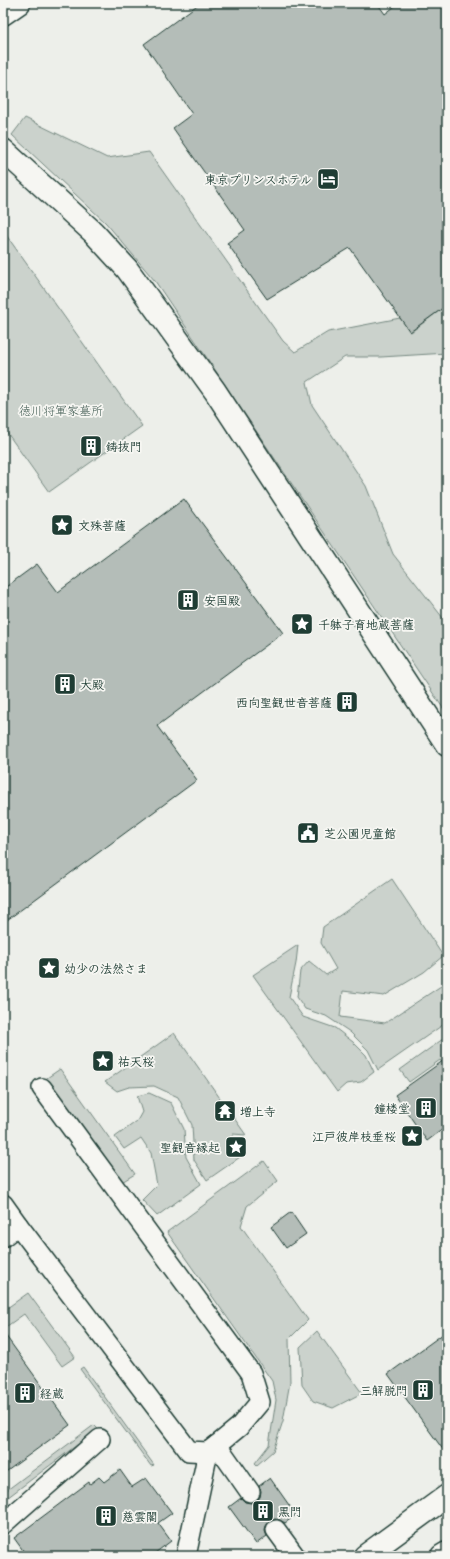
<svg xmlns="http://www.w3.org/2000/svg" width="450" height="1559" font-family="'Patrick Hand','Klee One',sans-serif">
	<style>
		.green { fill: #cbd2cc; stroke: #758880 }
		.building { fill: #b4bdb8; stroke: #1f3d34 }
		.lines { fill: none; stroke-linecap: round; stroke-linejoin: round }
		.lane-casing { stroke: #1f3d34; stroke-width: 22 }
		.secondary-casing { stroke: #1f3d34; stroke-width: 25 }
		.primary-casing { stroke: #1f3d34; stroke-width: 25 }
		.lane { stroke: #f6f6f2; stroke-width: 19 }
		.secondary { stroke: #f6f6f2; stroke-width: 22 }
		.primary { stroke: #f6f6f2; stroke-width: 22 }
		.labels { text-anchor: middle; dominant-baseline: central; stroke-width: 3.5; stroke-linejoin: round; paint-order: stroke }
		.poi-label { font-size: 12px; font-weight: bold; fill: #1f3d34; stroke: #f6f6f2; text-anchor: start }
		.park-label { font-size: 12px; fill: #415b52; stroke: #f6f6f2 }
	</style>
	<rect width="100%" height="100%" fill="#edefea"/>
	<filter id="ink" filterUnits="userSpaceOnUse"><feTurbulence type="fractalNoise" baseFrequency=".025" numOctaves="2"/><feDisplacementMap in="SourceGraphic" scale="8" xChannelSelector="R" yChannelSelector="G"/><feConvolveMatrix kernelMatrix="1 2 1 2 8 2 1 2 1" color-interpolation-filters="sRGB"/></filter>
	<g filter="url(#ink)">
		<!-- green -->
		<g class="green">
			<path d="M25 118 107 158 149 152 283 341 295 352 328 332 400 318 411 332 447 305V353L381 357H345L307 382 312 405 366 486 393 554 443 618 447 616V714L155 281 106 223 12 135Z"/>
			<path d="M4 232 142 426 49 492 3 427V233Z"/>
			<path d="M392 879 443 956 424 972 384 996 343 991 340 1017 385 1023 447 982V1022L378 1070 368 1050 350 1032 326 1016 305 1009 297 997 300 971 309 961 326 975 336 969 321 943 323 927Z"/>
			<path d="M298 945 296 963 289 997 303 1017 335 1028 353 1042 366 1055 374 1072 361 1082 346 1084 337 1092 253 975Z"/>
			<path d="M174 1033 246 1135 233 1134 231 1153 243 1155 207 1180 194 1160 192 1125 178 1097 154 1086 129 1087 117 1091 105 1082Z"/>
			<path d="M447 1036V1069L440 1060 409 1082 400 1070Z"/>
			<path d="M60 1069 135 1174 120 1183 44 1080Z"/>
			<path d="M149 1093 171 1103 184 1129 186 1157 201 1184 157 1216 142 1200 157 1185 151 1153 141 1138 124 1149 115 1137 137 1121 142 1112 137 1096Z"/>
			<path d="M264 1161 278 1181 247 1206 241 1226 308 1320 289 1339 290 1382 283 1421 273 1451 257 1465 255 1463 269 1445 276 1400 272 1381 167 1232Z"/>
			<path d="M28 1293 75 1357 62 1366 24 1314 3 1329V1311Z"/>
			<path d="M317 1331 362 1393 333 1408 313 1401 302 1385 300 1347Z"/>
			<path d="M83 1367 154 1465 151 1466 80 1369Z"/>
			<path d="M94 1425 98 1429 3 1501V1493Z"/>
		</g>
		<!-- building -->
		<g class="building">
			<path d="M200 3H377L385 14 399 3H447V305L410 332 350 248 267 299 227 243 245 230 173 128 192 114 144 44Z"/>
			<path d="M184 499 283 633 157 726 197 780 3 923V589L37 564 58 592Z"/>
			<path d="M447 1058V1126L427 1141 395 1095Z"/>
			<path d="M291 1212 306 1234 286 1248 271 1227Z"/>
			<path d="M447 1331V1455L388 1374Z"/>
			<path d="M3 1332 70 1425 3 1474Z"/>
			<path d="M120 1470 132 1487 146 1478 172 1513 158 1523 171 1541 151 1556H27L14 1538 89 1482 90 1484 99 1477 104 1482Z"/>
			<path d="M270 1478 296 1515 285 1523 280 1520 275 1519 270 1521 266 1526 265 1531 267 1536 256 1544 229 1507 241 1498 245 1502 251 1503 257 1501 260 1497 261 1491 259 1486Z"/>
		</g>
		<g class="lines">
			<!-- lane casing -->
			<g class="lane-casing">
				<g id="lane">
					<path d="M42 1088 251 1373 260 1402 239 1427 217 1445"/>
					<path d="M3 1204 18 1225"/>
					<path d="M3 1237 18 1225 189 1451 208 1452 217 1445 250 1492"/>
					<path d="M3 1524 100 1439"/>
					<path d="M276 1530 295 1556"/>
					<path d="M186 1556 208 1452"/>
				</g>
			</g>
			<!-- secondary casing -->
			<g class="secondary-casing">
				<g id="secondary">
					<path d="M3 150 93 232 127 269 215 391 447 745"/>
					<path d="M365 1556 447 1496"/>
					<path d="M442 1556 447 1553"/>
				</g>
			</g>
			<!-- primary casing -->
			<g class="primary-casing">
				<path id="primary" d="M3 14 19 3"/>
			</g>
			<!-- lane -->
			<use href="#lane" class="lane"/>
			<!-- secondary -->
			<use href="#secondary" class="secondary"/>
			<!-- primary -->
			<use href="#primary" class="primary"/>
		</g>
	</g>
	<!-- icons -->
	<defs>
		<g id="hotel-square" transform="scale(1.15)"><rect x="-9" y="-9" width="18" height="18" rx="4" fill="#1f3d34" stroke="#f6f6f2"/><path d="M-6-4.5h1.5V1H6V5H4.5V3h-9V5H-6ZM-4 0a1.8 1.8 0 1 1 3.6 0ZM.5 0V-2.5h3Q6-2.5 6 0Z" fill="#fff"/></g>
		<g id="building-square" transform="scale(1.15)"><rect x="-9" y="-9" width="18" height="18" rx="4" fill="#1f3d34" stroke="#f6f6f2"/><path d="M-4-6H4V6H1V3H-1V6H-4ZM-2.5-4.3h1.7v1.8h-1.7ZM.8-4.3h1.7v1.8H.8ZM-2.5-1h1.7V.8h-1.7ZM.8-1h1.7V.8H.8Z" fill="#fff"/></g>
		<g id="sight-square" transform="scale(1.15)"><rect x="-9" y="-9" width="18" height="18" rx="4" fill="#1f3d34" stroke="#f6f6f2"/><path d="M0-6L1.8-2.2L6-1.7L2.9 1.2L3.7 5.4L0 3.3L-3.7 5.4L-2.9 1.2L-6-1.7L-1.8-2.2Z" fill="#fff"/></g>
		<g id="civic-square" transform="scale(1.15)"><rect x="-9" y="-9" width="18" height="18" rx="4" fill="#1f3d34" stroke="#f6f6f2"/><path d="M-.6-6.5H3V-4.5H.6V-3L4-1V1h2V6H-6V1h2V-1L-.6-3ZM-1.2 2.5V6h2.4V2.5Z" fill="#fff"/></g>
		<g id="temple-square" transform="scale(1.15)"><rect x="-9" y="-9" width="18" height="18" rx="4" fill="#1f3d34" stroke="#f6f6f2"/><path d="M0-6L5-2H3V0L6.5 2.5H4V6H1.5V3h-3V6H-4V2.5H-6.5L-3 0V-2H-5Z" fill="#fff"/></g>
	</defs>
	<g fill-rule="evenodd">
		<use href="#hotel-square" x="328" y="179"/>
		<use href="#building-square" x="91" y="446"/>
		<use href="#sight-square" x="62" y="525"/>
		<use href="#building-square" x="188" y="600"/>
		<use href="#sight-square" x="302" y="624"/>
		<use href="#building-square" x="65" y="684"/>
		<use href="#building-square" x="347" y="702"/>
		<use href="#civic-square" x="308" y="833"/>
		<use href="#sight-square" x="49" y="968"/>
		<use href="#sight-square" x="103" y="1061"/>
		<use href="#building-square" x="426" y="1108"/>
		<use href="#temple-square" x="225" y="1111"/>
		<use href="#sight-square" x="412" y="1136"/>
		<use href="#sight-square" x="236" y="1147"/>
		<use href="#building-square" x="423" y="1390"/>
		<use href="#building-square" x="25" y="1393"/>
		<use href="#building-square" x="263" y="1511"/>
		<use href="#building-square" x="106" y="1516"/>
	</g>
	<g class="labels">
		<!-- poi labels -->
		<g class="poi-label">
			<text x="312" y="179" text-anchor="end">東京プリンスホテル</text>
			<text x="106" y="446">鋳抜門</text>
			<text x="78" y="525">文殊菩薩</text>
			<text x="204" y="600">安国殿</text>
			<text x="318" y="624">千躰子育地蔵菩薩</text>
			<text x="80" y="684">大殿</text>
			<text x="332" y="702" text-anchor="end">西向聖観世音菩薩</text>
			<text x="324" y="833">芝公園児童館</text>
			<text x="64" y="968">幼少の法然さま</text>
			<text x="118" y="1061">祐天桜</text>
			<text x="410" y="1108" text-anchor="end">鐘楼堂</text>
			<text x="240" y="1111">増上寺</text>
			<text x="396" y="1136" text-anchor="end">江戸彼岸枝垂桜</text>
			<text x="220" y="1147" text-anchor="end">聖観音縁起</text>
			<text x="408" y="1390" text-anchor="end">三解脱門</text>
			<text x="40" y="1393">経蔵</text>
			<text x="278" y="1511">黒門</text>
			<text x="122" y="1516">慈雲閣</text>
		</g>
		<!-- park labels -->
		<g class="park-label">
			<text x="61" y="410">徳川将軍家墓所</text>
		</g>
	</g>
	<!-- margin -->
	<rect width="450" height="1559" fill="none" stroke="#f6f6f2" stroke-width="16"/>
	<rect x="8" y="8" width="434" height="1543" fill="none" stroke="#1f3d34" stroke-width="1.5" filter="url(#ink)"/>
</svg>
